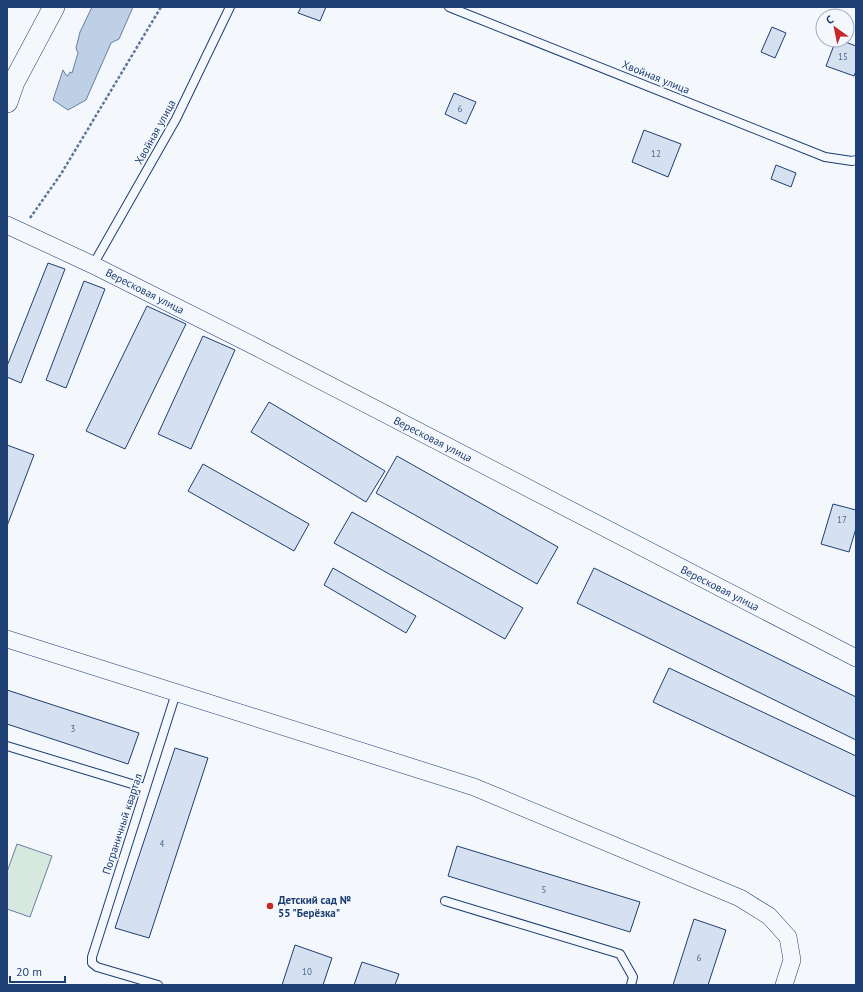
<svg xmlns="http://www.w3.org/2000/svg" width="863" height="992" font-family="'PT Sans',sans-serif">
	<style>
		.green { fill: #d7e8df; stroke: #687fa3 }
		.water { fill: #bed0e5; stroke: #687fa3 }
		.building { fill: #d5e0f0; stroke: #1d3f73 }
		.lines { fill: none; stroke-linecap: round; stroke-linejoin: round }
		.service-casing { stroke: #1d3f73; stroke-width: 10 }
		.minor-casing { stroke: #1d3f73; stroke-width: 18 }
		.tertiary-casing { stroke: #1d3f73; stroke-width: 22 }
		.path { stroke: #5e769c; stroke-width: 2.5; stroke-dasharray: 3 2; stroke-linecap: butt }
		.service { stroke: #f4f7fb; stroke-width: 8 }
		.minor { stroke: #f4f7fb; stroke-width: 17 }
		.tertiary { stroke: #f4f7fb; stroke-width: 21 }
		.poi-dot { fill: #c62828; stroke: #f4f7fb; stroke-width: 1.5 }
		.labels { text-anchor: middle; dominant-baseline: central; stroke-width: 3; stroke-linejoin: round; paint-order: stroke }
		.number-label { font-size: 9px; fill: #4b6792 }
		.street-label { font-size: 11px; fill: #1d3f73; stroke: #f4f7fb }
		.poi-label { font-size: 11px; font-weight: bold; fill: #1d3f73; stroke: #f4f7fb; text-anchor: start }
	</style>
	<rect width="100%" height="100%" fill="#f4f7fb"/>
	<!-- green -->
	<path class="green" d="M17 844 52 856 30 917 7 909V872Z"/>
	<!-- water -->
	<path class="water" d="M92 7H133L119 39 111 43 86 100 68 110 53 100 63 70 66 75 68 76 70 72 72 73 78 53 76 48 80 32Z"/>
	<!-- building -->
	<g class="building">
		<path d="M301 7H326L320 21 298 13Z"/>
		<path d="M772 27 786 33 775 58 761 52Z"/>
		<path d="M836 40H840L856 46V71L854 76 826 66Z"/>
		<path d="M454 93 476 102 466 124 445 114Z"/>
		<path d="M644 130 681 144 668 177 632 162Z"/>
		<path d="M776 165 796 173 791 187 771 179Z"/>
		<path d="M48 263 65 269 21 383 7 377V366Z"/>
		<path d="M84 281 105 289 66 388 46 380Z"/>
		<path d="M147 306 186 324 125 449 86 431Z"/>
		<path d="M203 336 235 350 191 449 158 434Z"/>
		<path d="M269 402 385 471 366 502 251 432Z"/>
		<path d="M7 445 34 455 7 526Z"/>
		<path d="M397 456 558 547 537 584 376 493Z"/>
		<path d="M203 464 309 524 294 551 188 491Z"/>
		<path d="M833 504 856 510V528L849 552 821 544Z"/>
		<path d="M352 512 523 608 505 639 334 543Z"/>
		<path d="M333 568 416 616 406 633 324 585Z"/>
		<path d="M594 568 856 697V740L577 603Z"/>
		<path d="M669 668 856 756V797L653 702Z"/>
		<path d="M7 690 139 733 128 764 7 724Z"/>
		<path d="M175 748 208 758 149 938 115 928Z"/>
		<path d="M457 846 640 902 630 932 448 876Z"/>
		<path d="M694 919 726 930 708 985H673Z"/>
		<path d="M295 945 332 958 323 985H282Z"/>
		<path d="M362 962 399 974 395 985H354Z"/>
	</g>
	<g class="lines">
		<!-- service casing -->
		<g class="service-casing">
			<g id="service">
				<path d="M449 7 825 157 852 161 856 160"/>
				<path d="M93 265 176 119 230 7"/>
				<path d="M7 746 145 788"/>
				<path d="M445 901 620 954 633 977 631 985"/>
				<path d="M158 985 97 967 92 963V957L176 693"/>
			</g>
		</g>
		<!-- minor casing -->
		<g class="minor-casing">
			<g id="minor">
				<path d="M7 225 93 265 256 347 856 658"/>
				<path d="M7 639 474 787 740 898 769 916 788 937 792 960 784 985"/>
			</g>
		</g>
		<!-- tertiary casing -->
		<g class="tertiary-casing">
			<path id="tertiary" d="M7 102 14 82 54 7"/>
		</g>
		<!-- path -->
		<path class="path" d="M30 218 61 174 161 7"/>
		<!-- service -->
		<use href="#service" class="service"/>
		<!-- minor -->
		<use href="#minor" class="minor"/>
		<!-- tertiary -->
		<use href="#tertiary" class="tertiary"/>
	</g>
	<!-- markers -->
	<circle class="poi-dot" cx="270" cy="906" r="4"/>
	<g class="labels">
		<!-- number labels -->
		<g class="number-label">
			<text x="843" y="56">15</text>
			<text x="460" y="108">6</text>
			<text x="656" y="153">12</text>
			<text x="842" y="519">17</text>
			<text x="73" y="728">3</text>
			<text x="162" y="843">4</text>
			<text x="544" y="889">5</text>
			<text x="699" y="957">6</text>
			<text x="307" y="971">10</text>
		</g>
		<!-- street labels -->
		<g class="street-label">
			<text transform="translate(656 77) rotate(22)">Хвойная улица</text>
			<text transform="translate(155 132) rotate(-61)">Хвойная улица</text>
			<text transform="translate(145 291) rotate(27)">Вересковая улица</text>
			<text transform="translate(433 439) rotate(27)">Вересковая улица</text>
			<text transform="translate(720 588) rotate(27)">Вересковая улица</text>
			<text transform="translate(122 824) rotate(-72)">Пограничный квартал</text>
		</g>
		<!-- poi labels -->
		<g class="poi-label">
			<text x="278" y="900">Детский сад №<tspan x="278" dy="13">55 "Берёзка"</tspan></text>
		</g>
	</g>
	<!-- border -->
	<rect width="863" height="992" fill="none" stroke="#1d3f73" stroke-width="16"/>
	<!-- north arrow -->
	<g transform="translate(835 28) rotate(327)"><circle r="19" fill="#f4f7fb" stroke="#9eadc5"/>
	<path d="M0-3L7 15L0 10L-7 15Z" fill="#c62828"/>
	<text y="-6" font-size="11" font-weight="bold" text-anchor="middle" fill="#1d3f73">С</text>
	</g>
	<!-- scale -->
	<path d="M10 976v6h55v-6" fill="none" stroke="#1d3f73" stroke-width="2"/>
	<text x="16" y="976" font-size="12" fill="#1d3f73" stroke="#f4f7fb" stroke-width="3" paint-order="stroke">20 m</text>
</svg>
